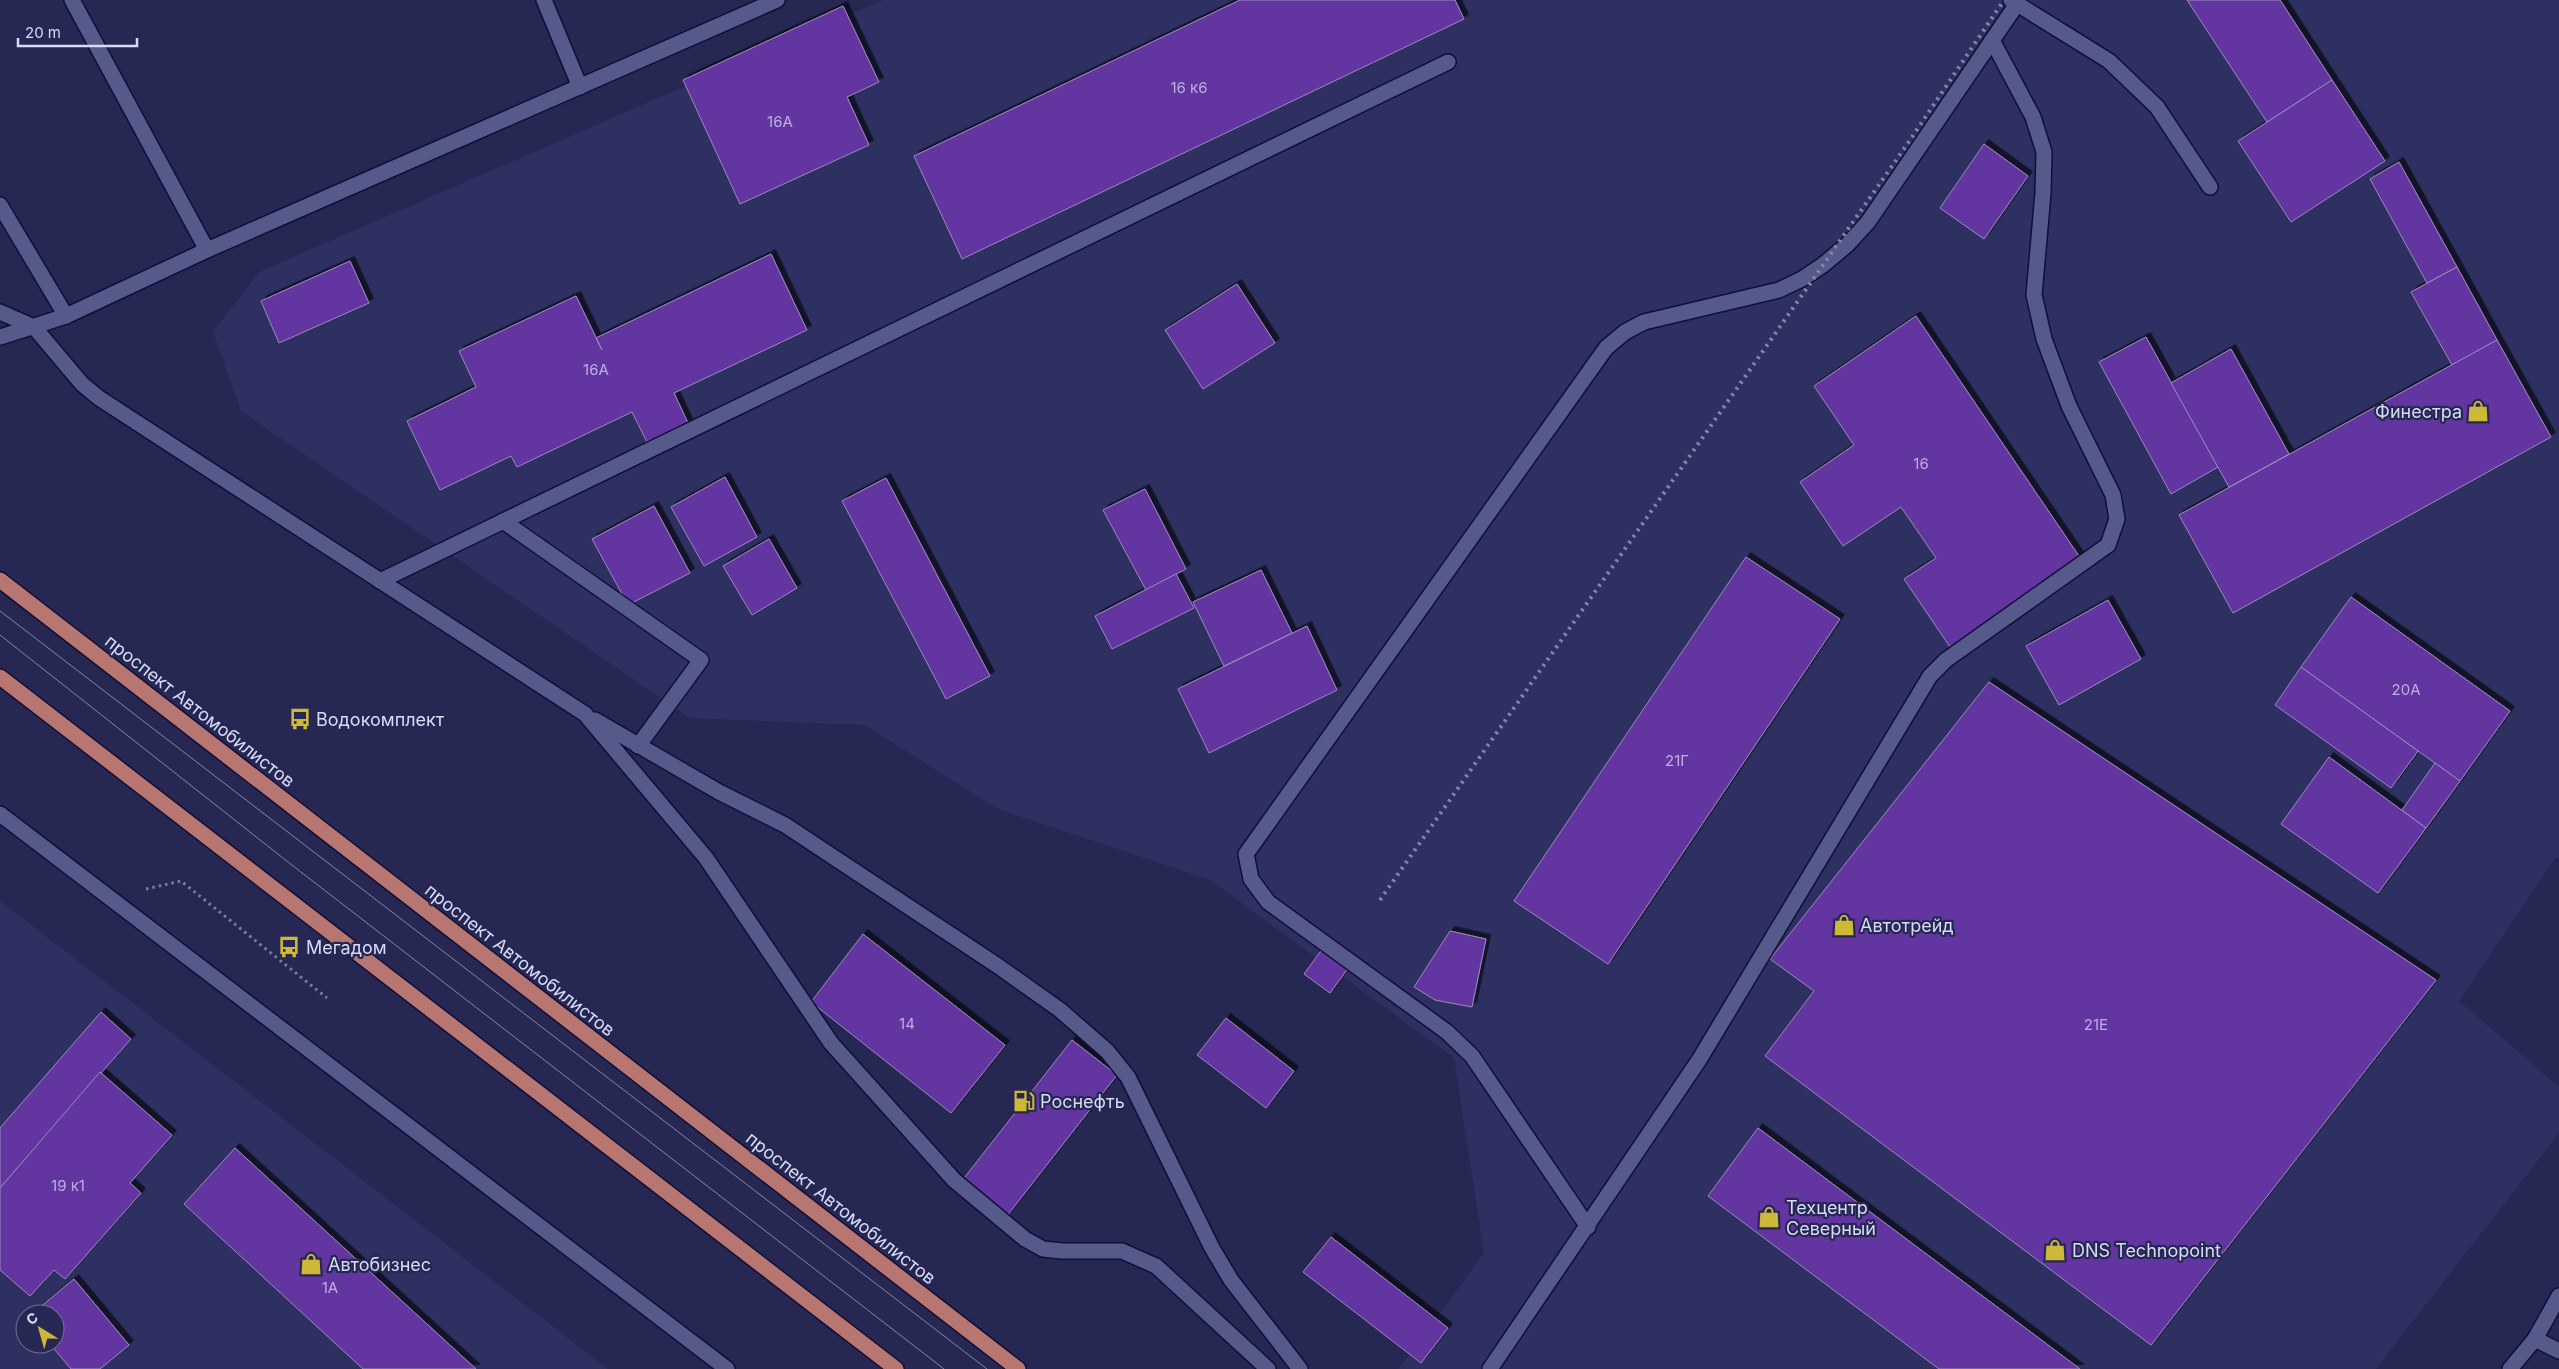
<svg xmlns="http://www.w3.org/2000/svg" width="2559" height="1369" font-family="Inter,sans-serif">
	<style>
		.built { fill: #2e3061; fill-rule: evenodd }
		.building { fill: #6334a1; stroke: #9b8abe; filter: url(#shadow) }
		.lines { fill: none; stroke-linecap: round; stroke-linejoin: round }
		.lane-casing { stroke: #110e38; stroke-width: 18 }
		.secondary-casing { stroke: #110e38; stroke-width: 18 }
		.primary-casing { stroke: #110e38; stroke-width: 18 }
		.path { stroke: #797ca0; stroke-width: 3; stroke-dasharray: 2.5 4; stroke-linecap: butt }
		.lane { stroke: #555a8a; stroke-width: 15 }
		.secondary { stroke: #555a8a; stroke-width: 15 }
		.primary { stroke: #b87671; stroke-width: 15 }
		.tram { stroke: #8386a9; stroke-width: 1 }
		.rail { stroke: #8386a9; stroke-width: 4; stroke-dasharray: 2.5 5; stroke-linecap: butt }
		.labels { text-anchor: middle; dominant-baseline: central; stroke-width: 4.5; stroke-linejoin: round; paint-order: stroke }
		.number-label { font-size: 15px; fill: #bbb1e2 }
		.poi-label { font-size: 18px; fill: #d8dbf8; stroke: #262853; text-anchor: start }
		.street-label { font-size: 18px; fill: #d8dbf8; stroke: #262853 }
	</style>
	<defs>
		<filter id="shadow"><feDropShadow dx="4.5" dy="-4.5" stdDeviation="0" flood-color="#0009"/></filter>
	</defs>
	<rect width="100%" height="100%" fill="#262853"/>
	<!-- built -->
	<g class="built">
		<path d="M883 0H2559V858H2555L2459 1001 2559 1087V1133L2376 1369H1399L1484 1253 1454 1058 1210 880 998 809 865 725 690 718 241 411 213 332 259 272Z"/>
		<path d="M0 901 608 1369H0ZM25 1314H55V1344H25Z"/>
	</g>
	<!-- building -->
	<g class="building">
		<path d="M1240 0H1455L1464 19 962 259 914 156Z"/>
		<path d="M2187 0H2280L2332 80 2267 122Z"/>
		<path d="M843 6 879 82 847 97 869 145 740 204 683 80Z"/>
		<path d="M2332 80 2385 161 2291 222 2238 141Z"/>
		<path d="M1984 144 2028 176 1984 239 1940 208Z"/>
		<path d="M2399 162 2457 267 2427 283 2370 179Z"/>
		<path d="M771 254 807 330 674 393 688 423 647 442 632 412 517 467 511 456 440 490 407 421 476 387 459 351 576 296 602 350 596 338Z"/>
		<path d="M350 261 369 303 279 343 261 301Z"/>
		<path d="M2457 267 2497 340 2452 365 2411 292Z"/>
		<path d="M1237 284 1275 343 1203 389 1165 330Z"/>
		<path d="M1916 316 2081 559 1950 647 1904 579 1936 558 1901 507 1843 546 1800 482 1854 445 1814 386Z"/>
		<path d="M2146 337 2218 467 2171 494 2099 362Z"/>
		<path d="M2497 340 2551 437 2233 613 2179 515Z"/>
		<path d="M2231 349 2289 454 2229 487 2171 383Z"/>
		<path d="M725 477 757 537 704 566 671 507Z"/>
		<path d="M886 478 990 676 946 699 842 501Z"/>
		<path d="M1145 489 1186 569 1146 590 1103 510Z"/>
		<path d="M654 506 690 573 628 605 592 539Z"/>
		<path d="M769 539 797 588 752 615 723 566Z"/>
		<path d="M1746 557 1840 619 1608 964 1514 901Z"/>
		<path d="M1261 570 1292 633 1224 666 1193 602Z"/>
		<path d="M1176 574 1194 608 1112 649 1095 616Z"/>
		<path d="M2351 597 2510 711 2460 781 2301 667Z"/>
		<path d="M2108 600 2141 659 2059 705 2026 646Z"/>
		<path d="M1307 626 1337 690 1209 753 1178 689Z"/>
		<path d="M2301 667 2418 751 2391 788 2275 705Z"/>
		<path d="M1989 682 2436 980 2151 1345 1765 1056 1814 991 1770 959Z"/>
		<path d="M2329 757 2426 828 2378 893 2281 824Z"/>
		<path d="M2435 763 2460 781 2426 828 2402 810Z"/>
		<path d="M1450 931 1486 939 1472 1007 1435 1000 1414 987Z"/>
		<path d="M863 934 1005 1045 951 1113 811 1002Z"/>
		<path d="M1323 948 1349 967 1330 993 1304 974Z"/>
		<path d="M101 1012 131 1039 0 1188V1128Z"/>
		<path d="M1226 1018 1294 1071 1266 1108 1197 1055Z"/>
		<path d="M1072 1040 1117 1075 1006 1217 961 1182Z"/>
		<path d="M100 1072 172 1135 130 1183 141 1193 65 1279 54 1270 30 1296 0 1270V1188Z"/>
		<path d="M1758 1128 2080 1369H1939L1708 1196Z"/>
		<path d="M235 1148 476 1369H363L184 1204Z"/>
		<path d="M1331 1237 1448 1328 1421 1363 1303 1272Z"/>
		<path d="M74 1279 129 1345 100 1369H71L50 1344H55V1314H32Z"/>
	</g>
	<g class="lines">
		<!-- lane casing -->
		<g class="lane-casing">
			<g id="lane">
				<path d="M72 0 207 250"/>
				<path d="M544 0 580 87"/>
				<path d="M2011 0 2109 61 2157 107 2210 187"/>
				<path d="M0 205 66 316"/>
				<path d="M0 312 34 327 82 384 99 398 585 714 706 858 831 1043 954 1180 1025 1239 1043 1249 1062 1251H1122L1156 1266 1268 1369"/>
				<path d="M503 521 701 660 638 746"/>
				<path d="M380 581 1448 62"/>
				<path d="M595 720 719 792 785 825 998 966 1060 1010 1107 1051 1128 1077 1212 1248 1231 1280 1300 1369"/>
				<path d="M0 814 727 1369"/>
				<path d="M1588 1227 1472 1056 1447 1032 1268 902 1251 879 1246 854 1606 348 1625 332 1644 322 1779 290 1802 279 1823 265 1848 244 1868 222 2017 4"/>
				<path d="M2535 1339 2559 1351"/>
				<path d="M1490 1369 1699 1060 1930 676 1946 660 2108 545 2117 519 2113 495 2069 406 2044 339 2034 295 2043 193 2044 152 2033 117 1992 40"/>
				<path d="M2510 1369 2535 1339 2559 1296"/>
			</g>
		</g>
		<!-- secondary casing -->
		<g class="secondary-casing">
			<path id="secondary" d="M0 337 66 316 207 250 777 0"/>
		</g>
		<!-- primary casing -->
		<g class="primary-casing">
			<g id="primary">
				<path d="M0 580 1018 1369"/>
				<path d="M0 677 896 1369"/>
			</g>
		</g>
		<!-- path -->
		<path class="path" d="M146 889 181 881 327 998"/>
		<!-- lane -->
		<use href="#lane" class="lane"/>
		<!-- secondary -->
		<use href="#secondary" class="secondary"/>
		<!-- primary -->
		<use href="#primary" class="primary"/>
		<!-- tram -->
		<g class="tram">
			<path d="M0 611 987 1369"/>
			<path d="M0 635 288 862 944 1369"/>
		</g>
		<!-- rail -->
		<path class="rail" d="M1380 900 1906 146 2004 0"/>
	</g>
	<!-- icons -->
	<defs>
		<g id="shop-bare" transform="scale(1.725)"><path d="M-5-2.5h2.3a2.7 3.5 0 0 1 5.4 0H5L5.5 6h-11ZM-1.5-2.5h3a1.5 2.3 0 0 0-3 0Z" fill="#ceb837" stroke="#262853" stroke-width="2.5" paint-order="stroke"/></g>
		<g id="bus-bare" transform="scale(1.725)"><path d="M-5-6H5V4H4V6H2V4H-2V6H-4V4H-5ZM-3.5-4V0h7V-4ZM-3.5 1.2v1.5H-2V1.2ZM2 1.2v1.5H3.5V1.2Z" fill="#ceb837" stroke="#262853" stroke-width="2.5" paint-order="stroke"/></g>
		<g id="fuel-bare" transform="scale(1.725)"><path d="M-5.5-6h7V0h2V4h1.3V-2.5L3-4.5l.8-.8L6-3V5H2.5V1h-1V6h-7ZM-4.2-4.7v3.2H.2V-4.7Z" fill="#ceb837" stroke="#262853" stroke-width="2.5" paint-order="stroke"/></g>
	</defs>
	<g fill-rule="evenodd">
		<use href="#shop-bare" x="2478" y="411"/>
		<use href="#bus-bare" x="300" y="719"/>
		<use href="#shop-bare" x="1844" y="925"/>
		<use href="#bus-bare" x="289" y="947"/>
		<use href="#fuel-bare" x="1024" y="1101"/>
		<use href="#shop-bare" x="1769" y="1217"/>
		<use href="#shop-bare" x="2055" y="1250"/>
		<use href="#shop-bare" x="311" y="1264"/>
	</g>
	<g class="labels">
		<!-- number labels -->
		<g class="number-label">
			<text x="1189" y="87">16 к6</text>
			<text x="780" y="121">16А</text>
			<text x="596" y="369">16А</text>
			<text x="1921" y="463">16</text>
			<text x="2406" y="689">20А</text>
			<text x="1677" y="760">21Г</text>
			<text x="907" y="1023">14</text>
			<text x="2096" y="1024">21Е</text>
			<text x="68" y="1185">19 к1</text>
			<text x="330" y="1287">1А</text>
		</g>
		<!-- poi labels -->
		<g class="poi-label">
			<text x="2462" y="411" text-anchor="end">Финестра</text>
			<text x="316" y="719">Водокомплект</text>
			<text x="1860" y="925">Автотрейд</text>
			<text x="306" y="947">Мегадом</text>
			<text x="1040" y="1101">Роснефть</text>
			<text x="1786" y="1207">Техцентр<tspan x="1786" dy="21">Северный</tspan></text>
			<text x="2072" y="1250">DNS Technopoint</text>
			<text x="328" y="1264">Автобизнес</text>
		</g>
		<!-- street labels -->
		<g class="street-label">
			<text transform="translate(200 711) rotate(38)">проспект Автомобилистов</text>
			<text transform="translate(520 960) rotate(38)">проспект Автомобилистов</text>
			<text transform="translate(841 1208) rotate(38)">проспект Автомобилистов</text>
		</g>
	</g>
	<!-- north arrow -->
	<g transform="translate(40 1329) rotate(323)"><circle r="24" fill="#262853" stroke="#6d7095"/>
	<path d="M0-4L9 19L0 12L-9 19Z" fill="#ceb837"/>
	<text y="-8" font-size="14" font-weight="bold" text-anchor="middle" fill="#d8dbf8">С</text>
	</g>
	<!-- scale -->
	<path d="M18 38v8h119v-8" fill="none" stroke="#d8dbf8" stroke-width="2.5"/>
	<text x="25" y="38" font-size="15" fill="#d8dbf8" stroke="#262853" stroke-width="4" paint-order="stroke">20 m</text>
</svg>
